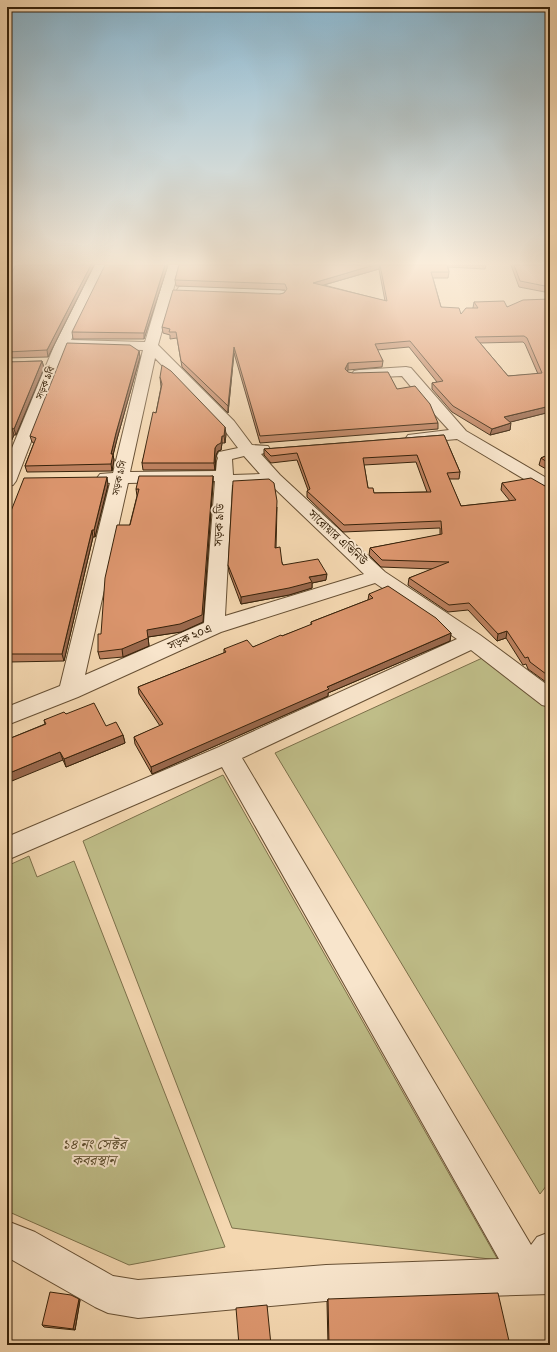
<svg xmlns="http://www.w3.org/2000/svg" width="557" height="1352" font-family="'Sorts Mill Goudy','Noto Serif Bengali',serif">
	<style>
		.green { fill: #bfbd88; stroke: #7c704a }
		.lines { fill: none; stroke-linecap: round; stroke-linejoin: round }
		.street-casing { stroke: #675034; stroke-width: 2 }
		.street { fill: #f8e5cc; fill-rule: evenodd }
		.wall { fill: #bc805e; stroke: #38230b; fill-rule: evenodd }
		.shaded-wall { fill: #99684c; stroke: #38230b }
		.building { fill: #db956d; stroke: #38230b; fill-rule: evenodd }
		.labels { text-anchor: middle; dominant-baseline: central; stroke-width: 4; stroke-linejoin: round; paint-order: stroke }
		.far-street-label { font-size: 10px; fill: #38230b; stroke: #f8e5cc }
		.street-label { font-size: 12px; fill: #38230b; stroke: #f8e5cc }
		.near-park-label { font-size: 14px; font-style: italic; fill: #5a4a2a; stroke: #f8e5cc }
	</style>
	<rect width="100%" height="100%" fill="#f4d7b0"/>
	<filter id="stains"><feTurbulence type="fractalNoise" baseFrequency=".005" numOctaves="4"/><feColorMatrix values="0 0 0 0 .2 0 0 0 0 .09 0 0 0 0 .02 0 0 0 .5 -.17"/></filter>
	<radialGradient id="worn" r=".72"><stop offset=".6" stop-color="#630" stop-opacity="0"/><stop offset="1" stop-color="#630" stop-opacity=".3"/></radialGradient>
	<!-- green -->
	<g class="green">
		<path d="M491 654 550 702V1181L540 1194 275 753Z"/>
		<path d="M223 775 498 1260 232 1228 83 841Z"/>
		<path d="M29 856 37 877 74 861 225 1247 129 1265 7 1211V866Z"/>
	</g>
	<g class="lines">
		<!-- street casing -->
		<g class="street-casing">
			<g id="street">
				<path d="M95 265H107L71 340 145 342 168 265H180L158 345 234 421 252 445 268 446 270 449 268 452 261 454 280 475 385 572 480 635 550 687V707L542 705 471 650 242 758 531 1245 537 1237 550 1232V1294L326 1301 138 1318 108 1313 95 1307 7 1257V1221L35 1232 113 1276 138 1280 326 1265 499 1259 222 767 7 860V837L219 747 457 639 375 583 221 632 78 697 7 725V707L60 686 110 483 100 482 97 478 100 474 113 473 143 350 67 348 16 481 13 485 7 486V460L55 344ZM155 358 222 427 238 448 219 452 217 456 218 458 217 461 216 471 130 472ZM244 456 260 474 233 475 232 459ZM215 481 204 623 85 675 128 483ZM270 484 364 574 225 616 232 485Z"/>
				<path d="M183 286 280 290 284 291 286 294 284 297 280 298 179 293 177 290 179 287Z"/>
				<path d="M406 367 411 368 466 431 550 480V492L544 491 457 439 414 443 408 441 406 438 408 435 449 430 428 407 402 376 359 378 354 377 352 374 354 371 359 370Z"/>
			</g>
		</g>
		<!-- street -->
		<use href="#street" class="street"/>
	</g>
	<!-- wall -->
	<g class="wall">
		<path d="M16 265H94L48 357 7 358V281Z"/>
		<path d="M168 265 144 339H73L72 332Z"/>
		<path d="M179 265H486L485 269 448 267 449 272 448 278H433L441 307 461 314 473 308 474 302 507 307 550 299V412L510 422V430L490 435 452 412 432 389V383L437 382 409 347 377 350 383 361 382 367 348 370 347 371 348 372 397 389 438 423V429L260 443 234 353 228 413 182 367 177 338 170 339V335L163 333 162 327 284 293 286 291 285 290 176 286 175 280ZM379 269 385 301 324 285ZM523 342 525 344 538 374 508 376 480 343Z"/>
		<path d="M511 265H550V293L519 287Z"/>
		<path d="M139 351 140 357 117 439 113 455 114 460 112 471 27 472 25 466 34 443 32 442 30 436Z"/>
		<path d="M42 361 44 368 16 435H14L7 450V362Z"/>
		<path d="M160 377 226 434 225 443H222L221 450 218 451 216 455 215 470H143L142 463 156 413 161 387Z"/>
		<path d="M444 435 460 472 459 479H449L461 506 510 501 501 490 502 483 550 486V685L528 669 526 664 523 665 506 638 497 641 468 610 448 612 408 585 409 578 433 569 381 567 369 555 370 548 440 535V528L343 532 307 497V491L308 490 297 460 271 463 264 455V449ZM416 462 427 492 374 493 368 488 364 465Z"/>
		<path d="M550 454V479L546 476 548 470 539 465 541 458Z"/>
		<path d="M213 476V483L203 622 181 632 148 637 149 646 123 657 100 659 98 652 137 496 136 489Z"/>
		<path d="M108 485 95 537H93L64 661 9 662V670H7V511H11Z"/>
		<path d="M277 507 276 548 283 565 326 580 312 583V588L289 595 241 604 229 572 228 565Z"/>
		<path d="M369 594 451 633 450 641 328 693V696L152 774 135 744 134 737 160 726 139 694 138 687 224 653V649L253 647 311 625V622L368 600Z"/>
		<path d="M66 714 123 735 125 743 66 767 63 760 11 738 45 724 44 720Z"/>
		<path d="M79 1299 80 1300 75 1330 44 1327 42 1325Z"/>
		<path d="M328 1299 509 1341 504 1344V1345H328L327 1302Z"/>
	</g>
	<!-- shaded-wall -->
	<g class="shaded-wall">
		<path d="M91 265H94L48 357 47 350Z"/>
		<path d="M165 265H168L144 339V333Z"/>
		<path d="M374 265H380L379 269 313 288V283Z"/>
		<path d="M234 347V353L228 413V406Z"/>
		<path d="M139 351 140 357 117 439 113 455 114 460 112 471 111 464V454L116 433Z"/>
		<path d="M42 361 44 368 16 435 14 429Z"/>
		<path d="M348 363V370L345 375V369Z"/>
		<path d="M550 406V412L503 424 504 417Z"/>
		<path d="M511 423 510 430 490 435 492 429Z"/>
		<path d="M225 427 226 434 225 443 224 436Z"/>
		<path d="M12 428 14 435 7 450V440Z"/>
		<path d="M222 436V443L221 450 218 451 216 455 215 470 214 463 215 448Z"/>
		<path d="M213 476V483L203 622 181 632 148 637 149 646 123 657 122 649 147 630Z"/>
		<path d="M107 477 108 485 95 537 94 530Z"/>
		<path d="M92 530 93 537 64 661 62 654Z"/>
		<path d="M327 574 326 580 312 583V588L289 595 241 604V597L309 577Z"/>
		<path d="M507 631 506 638 497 641 498 634Z"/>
		<path d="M451 633 450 641 328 693V696L152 774 151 767 327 687Z"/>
		<path d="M7 656 9 662V670L7 664Z"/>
		<path d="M7 680 9 686 8 705 7 706Z"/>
		<path d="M123 735 125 743 66 767 64 759Z"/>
		<path d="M60 752 63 760 7 783V774Z"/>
		<path d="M79 1299 80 1300 75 1330 73 1329Z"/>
	</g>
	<!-- building -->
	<g class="building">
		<path d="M16 265H91L47 350 7 352V281Z"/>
		<path d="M105 265H165L144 333 72 332Z"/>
		<path d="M179 265H374L313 283 387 301 380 265H447L449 272H431L441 307 459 308 461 314 466 308H478L474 302 504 301 507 307 523 300 550 299V406L504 417 511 423 492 429 453 406 432 383 443 381 410 341 375 344 383 361 348 363 345 369 348 372 353 373 388 372 397 389 415 386 430 404 438 423 260 436 234 347 228 406 181 361 176 332H169L170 329 162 327 173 290 280 294 284 293 287 289 285 284 175 280ZM524 336 527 338 542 373 508 376 475 337Z"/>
		<path d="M514 265H550V287L520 281Z"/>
		<path d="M67 343 130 345 139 351 116 433 111 454H113L111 464 25 466 36 438 30 436Z"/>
		<path d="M42 361 14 429 12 428 7 440V362Z"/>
		<path d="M162 365 171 371 225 427 224 436H222L221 443 217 445 215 448 214 463H142L153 412 156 413 162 384 160 377Z"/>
		<path d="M444 435 460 472 447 473 461 506 516 500 502 483 531 478 545 486H550V677L530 662 528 657 525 658 507 631 498 634 469 603 449 605 409 578 449 562 382 560 370 548 442 534 441 521 344 525 307 491 310 489 297 453 271 456 264 449ZM417 455 431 492 374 493 373 488H368L363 458Z"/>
		<path d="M550 454V464L541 458Z"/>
		<path d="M139 476H213L202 615 180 624 147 630 148 638 122 649 98 652V634H101L105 578 117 525H130L139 489H136Z"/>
		<path d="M107 477 94 530H92L62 654H7V511H11L24 478Z"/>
		<path d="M269 479 274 483 277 501 275 548 280 547 282 563 283 565 318 559 327 574 309 577 312 582 289 588 241 597 228 565 233 481Z"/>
		<path d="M388 586 436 618 451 633 327 687 329 689 151 767 134 737 163 724 138 687 226 652 224 649 247 640 253 647 281 635 282 636 312 624 311 622 373 598 369 594Z"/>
		<path d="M94 703 106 726 116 722 123 735 64 759 60 752 7 774V733L8 732 11 738 46 724 44 720 64 712 66 714Z"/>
		<path d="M50 1292 71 1295 79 1299 73 1329 42 1325Z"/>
		<path d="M498 1293 509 1341 503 1342 504 1345H329L328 1299Z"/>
		<path d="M267 1305 271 1345H239L236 1308Z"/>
	</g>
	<!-- sky -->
	<linearGradient id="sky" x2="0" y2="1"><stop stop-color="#89b6cf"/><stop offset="0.58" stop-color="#faeddb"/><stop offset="1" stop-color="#faeddb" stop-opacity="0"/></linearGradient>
	<rect width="557" height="454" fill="url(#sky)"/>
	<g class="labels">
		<!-- far-street labels -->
		<g class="far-street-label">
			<text transform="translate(46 383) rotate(-68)">সড়ক ৯বি</text>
			<text transform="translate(120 478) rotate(-77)">সড়ক ৯সি</text>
		</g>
		<!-- street labels -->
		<g class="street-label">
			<text transform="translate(220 525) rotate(-87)">সড়ক ৯ডি</text>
			<text transform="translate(337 538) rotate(43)">সারোয়ার এভিনিউ</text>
			<text transform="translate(190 638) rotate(-24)">সড়ক ২০এ</text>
		</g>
		<!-- near-park labels -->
		<g class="near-park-label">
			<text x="94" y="1146">১৪ নং সেক্টর<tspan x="94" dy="16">কবরস্থান</tspan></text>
		</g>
	</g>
	<!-- margin -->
	<rect width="557" height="1352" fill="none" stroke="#f4d7b0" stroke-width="24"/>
	<rect x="8" y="8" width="541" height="1336" fill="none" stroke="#38230b" stroke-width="2"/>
	<rect x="12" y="12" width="533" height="1328" fill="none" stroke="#38230b"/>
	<rect width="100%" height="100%" filter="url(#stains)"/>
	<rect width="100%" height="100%" fill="url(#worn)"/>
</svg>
